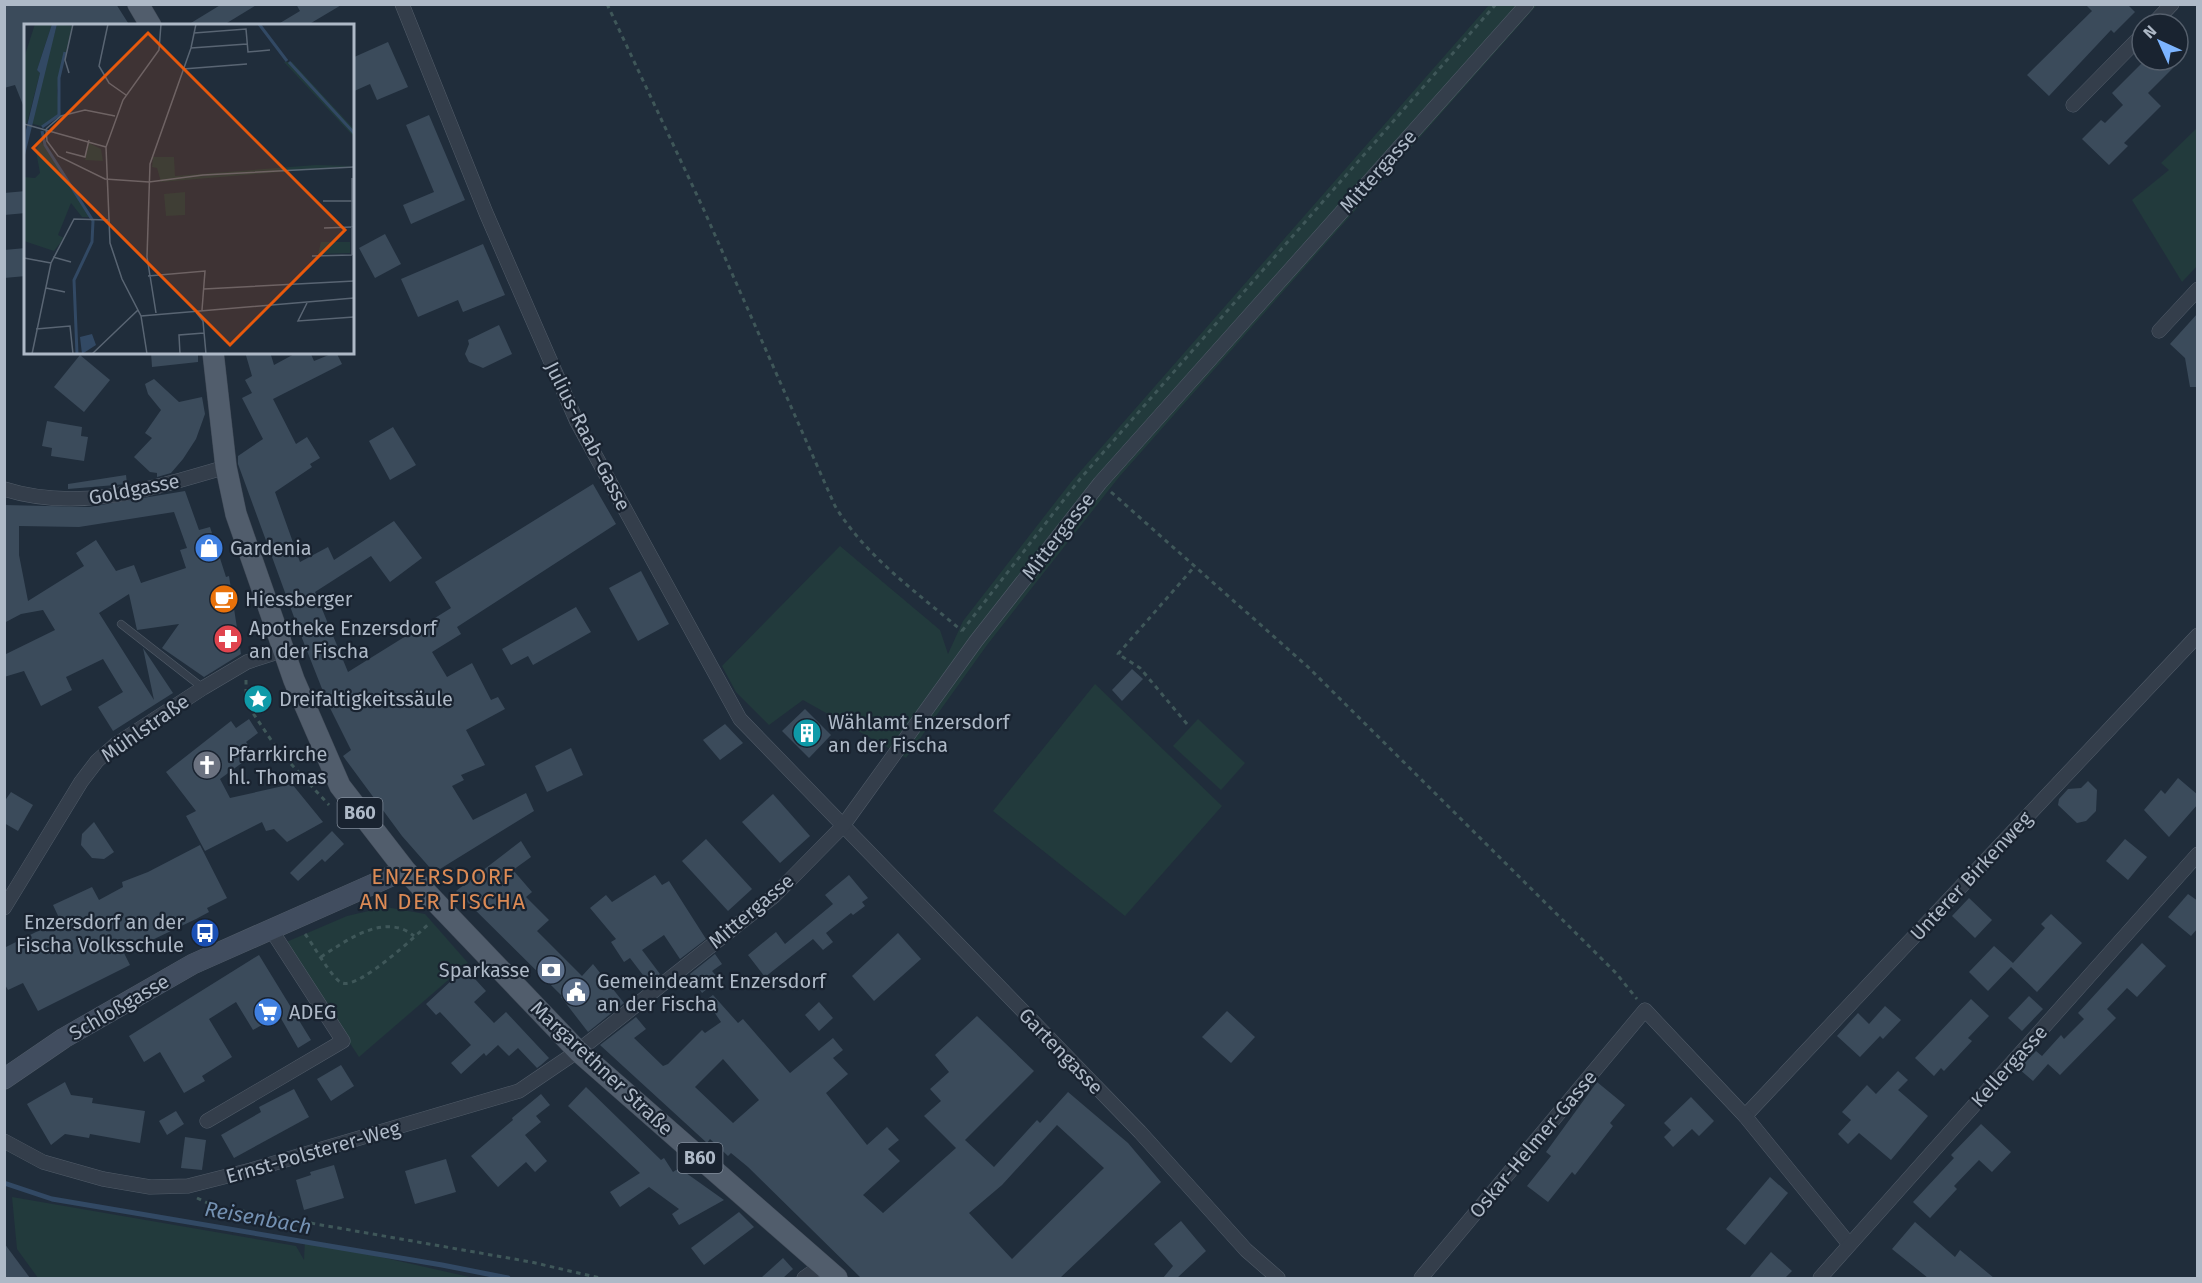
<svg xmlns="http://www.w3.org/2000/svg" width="2202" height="1283" font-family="'Fira Sans',sans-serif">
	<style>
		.green { fill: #223a3c }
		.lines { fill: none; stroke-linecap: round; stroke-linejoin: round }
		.stream { stroke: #324964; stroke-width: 5 }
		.building { fill: #3b4b5b; fill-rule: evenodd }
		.lane-casing { stroke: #515c69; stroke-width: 8 }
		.street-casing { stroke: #515c69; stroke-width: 15 }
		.secondary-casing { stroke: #515c69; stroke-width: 21 }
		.primary-casing { stroke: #404a57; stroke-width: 22 }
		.path { stroke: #3f5759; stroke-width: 3; stroke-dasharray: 4.5 4.5; stroke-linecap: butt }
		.lane { stroke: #343e4b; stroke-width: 7 }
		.street { stroke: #343e4b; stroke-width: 14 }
		.secondary { stroke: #414d5f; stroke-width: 20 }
		.primary { stroke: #515d6c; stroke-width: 21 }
		.labels { text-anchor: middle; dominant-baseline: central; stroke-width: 4.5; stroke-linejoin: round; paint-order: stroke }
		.shield { fill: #192330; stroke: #818c9a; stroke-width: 1.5 }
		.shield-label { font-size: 18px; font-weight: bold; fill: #aeb9c7 }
		.street-label { font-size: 20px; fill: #aeb9c7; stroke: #192330 }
		.poi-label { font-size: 20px; fill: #aeb9c7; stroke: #192330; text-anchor: start }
		.water-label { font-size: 21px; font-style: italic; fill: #7491b2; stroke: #192330 }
		.quarter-label { font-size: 22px; letter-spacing: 1.5px; fill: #db8a55; stroke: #192330 }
		.inset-river { fill: none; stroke: #324964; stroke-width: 3 }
		.inset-road { fill: none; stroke: #596573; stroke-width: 1.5 }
		.view { fill: #e8590c; fill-opacity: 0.15; stroke: #e8590c; stroke-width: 3 }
		.inset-edge { fill: none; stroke: #aeb9c7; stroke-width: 3 }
	</style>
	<rect width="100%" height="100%" fill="#202d3b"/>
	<!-- green -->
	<g class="green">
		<path d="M1489 5H1537L1119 477 987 645 906 758 803 700 769 725 736 692 722 666 840 546 940 630 948 654 963 621 1071 482Z"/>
		<path d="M2197 128V266L2182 282 2132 200 2169 170 2161 163Z"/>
		<path d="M1095 684 1222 806 1125 916 993 811Z"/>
		<path d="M1198 719 1245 763 1221 790 1173 746Z"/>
		<path d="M386 907 425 914 468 963 359 1057 284 943 347 916Z"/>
		<path d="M12 1197 296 1246 304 1260 305 1240 474 1278H38L17 1249Z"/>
	</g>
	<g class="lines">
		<!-- stream -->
		<path class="stream" d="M4 1183 52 1199 442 1265 508 1278"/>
	</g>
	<!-- building -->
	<g class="building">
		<path d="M4 4H116L130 26H26L25 110 15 85 4 88Z"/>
		<path d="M222 4H258L222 26H186Z"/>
		<path d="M296 4H343L306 26H275L300 11Z"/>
		<path d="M2085 4H2127L2135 12 2114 33 2111 30 2049 96 2027 75 2092 11Z"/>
		<path d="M388 42 408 87 377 100 370 84 352 92V58Z"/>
		<path d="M2145 60H2181L2148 93 2161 106 2124 143 2128 146 2109 165 2082 139 2101 120 2105 123 2123 105 2112 93Z"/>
		<path d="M429 115 465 200 411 224 403 205 434 192 406 125Z"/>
		<path d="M26 191V213L4 215V193Z"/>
		<path d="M385 234 401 264 375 278 359 248Z"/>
		<path d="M483 244 505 295 463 312 458 300 418 317 401 279Z"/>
		<path d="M26 248V276L4 278V250Z"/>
		<path d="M2198 313V387H2190L2185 358 2170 344Z"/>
		<path d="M499 325 512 354 483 368 469 362 465 354 469 344 468 340Z"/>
		<path d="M151 352H198V362L152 367Z"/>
		<path d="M245 352H270L274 365 298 352H310L314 361 336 352 342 364 273 399 296 444 307 437 320 458 310 464 312 467 275 492 300 562 328 547 334 560 394 521 422 558 390 582 371 556 315 592 348 672 451 608 435 582 593 484 616 524 457 627 461 634 432 652 447 677 472 663 491 700 498 697 505 709 466 730 485 765 461 775 464 780 452 786 473 820 526 793 534 811 440 869H431L402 836 343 756 351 750 328 704 298 628 238 464V456L263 439 242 398 252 393 245 380 252 376Z"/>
		<path d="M80 355 110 380 84 412 54 387Z"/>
		<path d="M154 379 179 402 202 397 205 414 196 439 183 459 171 473 157 477V473L150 472 134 457 152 438 145 433 161 410 148 394 145 384Z"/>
		<path d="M47 421 82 427 81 436 88 437 84 461 51 456 52 448 42 446Z"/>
		<path d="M393 427 416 465 390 480 369 441Z"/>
		<path d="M126 475 127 484 68 489V484Z"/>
		<path d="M185 491 199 530 210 527 226 577 229 576 241 654 204 677 162 648 179 624 137 630 129 594 99 613 154 700 143 648 173 693 113 731 98 707 123 692 103 659 66 677 72 690 41 706 24 671 4 677V655L55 630 43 610 21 614 4 623V505L89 507ZM174 512 187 548 180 550 186 568 141 583 134 565 116 571 96 540 76 553 84 566 28 601 19 555V526L79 527Z"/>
		<path d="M641 571 669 624 638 641 609 588Z"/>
		<path d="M576 607 591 632 533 665 528 656 511 665 502 649Z"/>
		<path d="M1132 669 1143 679 1122 701 1112 690Z"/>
		<path d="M805 709 831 735 809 758 782 731Z"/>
		<path d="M249 719 258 733 246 742 252 750 250 757 220 779 230 798 292 784 323 822 287 842 274 829 266 831 262 822 205 851 186 816 196 811 166 772 231 721 236 728Z"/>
		<path d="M725 724 743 743 720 760 703 740Z"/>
		<path d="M571 748 583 775 547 792 535 766Z"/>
		<path d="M2178 778 2198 795V804L2169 837 2144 810 2161 790 2165 794Z"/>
		<path d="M2088 781 2097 790 2096 811 2086 821 2077 823 2058 805 2059 799 2068 789 2081 788Z"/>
		<path d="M11 792 33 805 18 831 4 823V802Z"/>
		<path d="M773 794 810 836 780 863 742 822Z"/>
		<path d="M94 822 114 852 104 859 92 858 81 845 82 834Z"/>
		<path d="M332 831 344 844 325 862 322 859 298 881 290 873Z"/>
		<path d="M706 839 752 889 728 911 682 861Z"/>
		<path d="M2125 839 2147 857 2128 880 2106 861Z"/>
		<path d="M521 841 531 857 513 870 532 892 526 897 549 920 537 931 582 976 593 964 624 1003 588 1032 561 997 562 996 456 891Z"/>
		<path d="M200 845 227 898 207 908 209 912 196 919 150 941 148 937 123 951 130 965 38 1011 23 983 8 990 4 983 6 947 60 920 53 905 92 887 99 900 123 887 122 882 148 872Z"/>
		<path d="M655 875 662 885 669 881 706 939 680 959 664 935 642 950 660 974 649 983 630 958 624 962 611 942 616 939 590 908 606 895 612 902Z"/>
		<path d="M849 875 868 898 862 902 865 906 853 915 851 913 826 933 833 942 823 950 813 939 765 977 748 955 776 932 785 944 833 904 825 895Z"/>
		<path d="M2188 894 2198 901V928L2191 936 2168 917Z"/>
		<path d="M1969 898 1992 920 1975 938 1952 916Z"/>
		<path d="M2051 914 2082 943 2037 992 2011 967 1988 991 1969 972 1994 946 2013 963 2045 928 2041 924Z"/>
		<path d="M898 933 921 959 874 1001 852 976Z"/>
		<path d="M2142 943 2166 966 2137 997 2127 988 2107 1009 2116 1018 2060 1075 2048 1064 2033 1081 2019 1069 2036 1051 2042 1056 2061 1035 2064 1039 2084 1019 2078 1013Z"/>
		<path d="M715 954 722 964 712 971 719 979 702 993 690 974Z"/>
		<path d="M259 955 311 1040 298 1048 279 1015 253 1030 236 1002 209 1019 232 1057 202 1076 205 1081 184 1093 160 1052 144 1062 129 1036Z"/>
		<path d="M465 968 486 991 474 1002 494 1023 506 1012 549 1058 541 1065 537 1068 518 1048 509 1056 498 1045 486 1056 484 1053 461 1074 451 1063 471 1045 440 1012 436 1015 426 1004Z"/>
		<path d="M713 995 738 1023 743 1019 790 1073 833 1038 843 1050 833 1058 848 1074 826 1093 867 1145 887 1127 899 1140 888 1149 900 1161 863 1195 883 1213 956 1148 924 1116 941 1101 930 1089 949 1072 935 1055 977 1016 1034 1071 965 1140 994 1167 1037 1120 1040 1123 1068 1092 1128 1143 1161 1182 1060 1278H861L748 1167 731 1153 728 1156 710 1139 707 1143 600 1045 636 1017 646 1029 634 1038 663 1066 668 1064 702 1030 705 1033 721 1022 706 1000ZM723 1059 759 1100 733 1123 695 1087ZM1057 1125 1104 1168 1012 1259 969 1213 1002 1185Z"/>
		<path d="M2029 996 2043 1009 2022 1031 2008 1018Z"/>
		<path d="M1971 999 1989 1016 1968 1038 1972 1041 1944 1071 1941 1068 1934 1076 1915 1058Z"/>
		<path d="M819 1002 833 1018 819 1031 805 1015Z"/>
		<path d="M1885 1006 1901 1020 1883 1039 1880 1036 1860 1057 1837 1036 1858 1013 1869 1024Z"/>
		<path d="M1227 1011 1255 1037 1231 1063 1202 1037Z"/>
		<path d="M341 1065 354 1086 331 1101 317 1079Z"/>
		<path d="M1898 1071 1908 1080 1898 1090 1928 1116 1891 1160 1859 1133 1848 1144 1838 1134 1851 1120 1842 1112 1867 1085 1876 1094Z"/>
		<path d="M65 1082 71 1095 93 1098 92 1103 145 1111 140 1143 90 1134 89 1138 65 1134 51 1145 27 1104Z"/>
		<path d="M1597 1082 1625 1105 1610 1123 1613 1126 1575 1175 1572 1172 1548 1202 1527 1186 1551 1156 1546 1152Z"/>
		<path d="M586 1087 661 1160 664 1158 673 1172 679 1168 724 1200 679 1225 672 1214 679 1209 649 1187 620 1207 610 1192 640 1173 568 1106Z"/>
		<path d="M294 1089 309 1117 234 1158 221 1135 261 1112 259 1107Z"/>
		<path d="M541 1094 550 1105 536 1116 541 1122 525 1135 547 1161 535 1172 526 1162 498 1187 471 1156 513 1120 512 1118Z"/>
		<path d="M1691 1097 1714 1121 1699 1136 1692 1129 1673 1147 1664 1137 1671 1130 1664 1123Z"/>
		<path d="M176 1111 184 1124 167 1135 159 1121Z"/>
		<path d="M1981 1124 2011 1152 1992 1172 1979 1160 1954 1186 1957 1189 1930 1218 1913 1202 1954 1158 1951 1155Z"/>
		<path d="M185 1137 206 1140 202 1170 181 1168Z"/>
		<path d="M446 1159 456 1192 415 1204 405 1171Z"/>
		<path d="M334 1165 344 1198 304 1210 296 1180 311 1175 310 1172Z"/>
		<path d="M1770 1177 1788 1193 1745 1245 1726 1229Z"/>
		<path d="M739 1212 754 1227 704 1265 691 1248Z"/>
		<path d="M1181 1221 1206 1251 1177 1278H1163L1173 1266 1154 1244Z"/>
		<path d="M1915 1222 1955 1257 1960 1250 1994 1278H1928L1892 1249Z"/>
		<path d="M4 1243 30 1278H4Z"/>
		<path d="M1771 1252 1792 1271 1785 1278H1749Z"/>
		<path d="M783 1258 793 1269 783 1278H761Z"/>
	</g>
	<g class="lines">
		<!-- lane casing -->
		<g class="lane-casing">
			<path id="lane" d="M121 624 203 688"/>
		</g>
		<!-- street casing -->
		<g class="street-casing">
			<g id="street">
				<path d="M402 4 486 213 577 422 740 719 1140 1132 1246 1250 1278 1278"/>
				<path d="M2153 24 2172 4"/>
				<path d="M2073 105 2142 35"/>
				<path d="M2159 331 2198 289"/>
				<path d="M4 489C80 513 153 488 226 467"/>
				<path d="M4 908 81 782 97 761 115 745 203 688 247 662 284 650"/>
				<path d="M1745 1116 2198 635"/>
				<path d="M207 1121 343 1041 270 928"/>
				<path d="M4 1141 43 1162 103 1179 150 1187 188 1186 251 1170 519 1091 578 1051 774 896 842 827 976 641 1100 483 1527 4"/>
				<path d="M804 1278 822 1265"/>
				<path d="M1421 1278 1645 1010 1745 1116 1849 1244"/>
				<path d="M1820 1278 2198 854"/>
			</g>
		</g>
		<!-- secondary casing -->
		<g class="secondary-casing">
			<path id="secondary" d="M4 1079 64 1038 193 964 405 870"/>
		</g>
		<!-- primary casing -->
		<g class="primary-casing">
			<g id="primary">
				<path d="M138 4 151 26"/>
				<path d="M213 352 226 467 236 514 294 680 340 786 405 870 578 1051 837 1278"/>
			</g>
		</g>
		<!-- path -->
		<g class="path">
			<path d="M607 4 703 208 835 506C866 557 918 593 962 631"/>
			<path d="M1111 492 1307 666 1616 973 1637 999"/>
			<path d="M962 631 1080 479 1496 4"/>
			<path d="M246 680V703L278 750 329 805"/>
			<path d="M1187 724 1140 668 1118 654 1195 566"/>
			<path d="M305 934C313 944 332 979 342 983 360 989 416 935 430 923"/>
			<path d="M321 957C347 940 385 912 414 936"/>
			<path d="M197 1198 214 1206 531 1262 600 1278"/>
		</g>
		<!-- lane -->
		<use href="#lane" class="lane"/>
		<!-- street -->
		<use href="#street" class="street"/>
		<!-- secondary -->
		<use href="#secondary" class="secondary"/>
		<!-- primary -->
		<use href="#primary" class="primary"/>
	</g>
	<!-- icons -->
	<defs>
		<g id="shop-disc" transform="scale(1.5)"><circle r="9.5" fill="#3f7fe0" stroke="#192330"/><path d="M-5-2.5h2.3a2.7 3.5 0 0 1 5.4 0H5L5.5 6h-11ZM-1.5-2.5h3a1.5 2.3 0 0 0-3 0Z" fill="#fff"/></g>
		<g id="cafe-disc" transform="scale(1.5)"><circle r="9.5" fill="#e8710a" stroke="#192330"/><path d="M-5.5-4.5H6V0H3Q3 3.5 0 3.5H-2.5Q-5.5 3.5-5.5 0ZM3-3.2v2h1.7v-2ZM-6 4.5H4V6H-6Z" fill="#fff"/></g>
		<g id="pharmacy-disc" transform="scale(1.5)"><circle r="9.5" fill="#e0444e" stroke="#192330"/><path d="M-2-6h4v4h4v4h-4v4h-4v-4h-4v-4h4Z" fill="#fff"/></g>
		<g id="sight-disc" transform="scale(1.5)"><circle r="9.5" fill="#0f9aa8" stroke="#192330"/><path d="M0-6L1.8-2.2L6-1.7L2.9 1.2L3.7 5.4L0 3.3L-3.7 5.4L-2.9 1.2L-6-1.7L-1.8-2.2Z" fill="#fff"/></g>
		<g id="building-disc" transform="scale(1.5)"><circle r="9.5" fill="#0f9aa8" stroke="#192330"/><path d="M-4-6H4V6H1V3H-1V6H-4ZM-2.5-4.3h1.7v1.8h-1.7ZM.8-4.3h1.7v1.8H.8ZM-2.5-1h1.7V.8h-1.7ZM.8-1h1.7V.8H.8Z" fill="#fff"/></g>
		<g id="church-disc" transform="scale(1.5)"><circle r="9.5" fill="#6b7280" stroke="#192330"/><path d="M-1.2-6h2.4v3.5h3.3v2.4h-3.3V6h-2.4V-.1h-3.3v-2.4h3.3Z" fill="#fff"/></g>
		<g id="bus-disc" transform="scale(1.5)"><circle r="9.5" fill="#1a4fb4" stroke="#192330"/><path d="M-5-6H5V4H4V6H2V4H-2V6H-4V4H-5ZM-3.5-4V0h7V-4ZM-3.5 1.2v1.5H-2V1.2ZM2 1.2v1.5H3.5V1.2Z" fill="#fff"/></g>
		<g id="bank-disc" transform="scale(1.5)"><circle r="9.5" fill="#5c6f8a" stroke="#192330"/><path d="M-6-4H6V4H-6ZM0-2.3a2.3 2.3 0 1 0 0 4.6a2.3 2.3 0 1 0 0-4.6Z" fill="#fff"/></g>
		<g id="civic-disc" transform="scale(1.5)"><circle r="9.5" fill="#5c6f8a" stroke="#192330"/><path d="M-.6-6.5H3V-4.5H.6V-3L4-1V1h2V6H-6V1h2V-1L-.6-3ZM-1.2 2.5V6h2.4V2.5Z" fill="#fff"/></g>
		<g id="supermarket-disc" transform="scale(1.5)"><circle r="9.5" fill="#3f7fe0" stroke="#192330"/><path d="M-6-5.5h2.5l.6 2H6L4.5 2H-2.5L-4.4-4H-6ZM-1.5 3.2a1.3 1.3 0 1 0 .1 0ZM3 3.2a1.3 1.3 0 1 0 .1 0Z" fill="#fff"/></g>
	</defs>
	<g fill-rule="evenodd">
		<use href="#shop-disc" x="209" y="548"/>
		<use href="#cafe-disc" x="224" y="599"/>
		<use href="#pharmacy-disc" x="228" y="639"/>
		<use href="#sight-disc" x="258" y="699"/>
		<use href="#building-disc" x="807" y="733"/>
		<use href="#church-disc" x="207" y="765"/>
		<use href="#bus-disc" x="205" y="933"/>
		<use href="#bank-disc" x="551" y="970"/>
		<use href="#civic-disc" x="576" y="992"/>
		<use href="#supermarket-disc" x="268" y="1012"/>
	</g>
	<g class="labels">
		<!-- shield labels -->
		<g class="shield">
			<rect x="337.5" y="798" width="45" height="30" rx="4.5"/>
			<rect x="677.5" y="1143" width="45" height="30" rx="4.5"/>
		</g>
		<g class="shield-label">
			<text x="360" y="813">B60</text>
			<text x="700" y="1158">B60</text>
		</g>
		<!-- street labels -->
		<g class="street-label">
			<text transform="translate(1378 171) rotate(-48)">Mittergasse</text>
			<text transform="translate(588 436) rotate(63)">Julius-Raab-Gasse</text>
			<text transform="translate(134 489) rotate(-11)">Goldgasse</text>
			<text transform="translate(1058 536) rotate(-52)">Mittergasse</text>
			<text transform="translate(145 728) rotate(-35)">Mühlstraße</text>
			<text transform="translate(1971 876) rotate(-47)">Unterer Birkenweg</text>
			<text transform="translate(751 911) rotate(-40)">Mittergasse</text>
			<text transform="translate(119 1007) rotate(-30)">Schloßgasse</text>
			<text transform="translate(1061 1051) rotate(46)">Gartengasse</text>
			<text transform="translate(2009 1066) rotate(-48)">Kellergasse</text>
			<text transform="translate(602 1068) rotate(43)">Margarethner Straße</text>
			<text transform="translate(1533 1144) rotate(-50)">Oskar-Helmer-Gasse</text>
			<text transform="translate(313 1152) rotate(-16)">Ernst-Polsterer-Weg</text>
		</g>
		<!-- poi labels -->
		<g class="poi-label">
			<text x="230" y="548">Gardenia</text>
			<text x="245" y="599">Hiessberger</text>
			<text x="249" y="628">Apotheke Enzersdorf<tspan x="249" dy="23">an der Fischa</tspan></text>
			<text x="279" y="699">Dreifaltigkeitssäule</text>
			<text x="828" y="722">Wählamt Enzersdorf<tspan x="828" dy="23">an der Fischa</tspan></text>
			<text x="228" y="754">Pfarrkirche<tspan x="228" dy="23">hl. Thomas</tspan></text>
			<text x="184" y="922" text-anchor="end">Enzersdorf an der<tspan x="184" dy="23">Fischa Volksschule</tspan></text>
			<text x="530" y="970" text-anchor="end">Sparkasse</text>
			<text x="597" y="981">Gemeindeamt Enzersdorf<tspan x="597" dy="23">an der Fischa</tspan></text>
			<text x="289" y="1012">ADEG</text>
		</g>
		<!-- water labels -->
		<g class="water-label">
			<text transform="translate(258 1218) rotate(10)">Reisenbach</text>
		</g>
		<!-- quarter labels -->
		<g class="quarter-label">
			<text x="443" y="876">ENZERSDORF<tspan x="443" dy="25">AN DER FISCHA</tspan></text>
		</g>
	</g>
	<!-- overview -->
	<g transform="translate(24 24)">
		<rect width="330" height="330" fill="#202d3b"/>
		<path d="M11 0H28L13 46 16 49 3 99H0V34ZM33 0 48 2 33 67 37 90 20 103 6 99ZM260 38H268L330 105V113ZM17 117 67 193H58L47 179 34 211 40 214 30 227 0 217V153L11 154 16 149 12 127ZM65 119 77 125 79 137 61 136ZM129 133H150L151 152 292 141 330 142 137 158 133 144 128 143ZM161 168V191L142 192 140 170ZM297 218H326V229L294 230Z" fill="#223a3c"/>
		<path d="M28 0H33L0 135 2 106 16 49 13 46ZM68 310 72 321 58 330 56 313Z" fill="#324964"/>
		<path class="inset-river" d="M235 0 263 37M265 38 330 109M18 103 35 91V54L41 28M18 107 21 121 69 197 68 218 50 256 53 330"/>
		<path class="inset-road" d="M84 0 75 42 85 59 102 71M170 9 222 5 224 28 246 26M167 24 223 20M159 45 223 40M45 49 41 36 49 0M0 100 82 123M22 105 23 117 34 132 81 155 125 158 179 151 330 143M22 105 37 92 61 86 91 92M42 128 61 133 65 116M299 177H330M300 204 329 203M328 231V154M288 232 328 231M29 233 47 238M0 234 27 239M124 252 181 247 178 286M22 264 41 268M180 265 330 257M283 279 274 297 330 293M171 287 179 297 182 330M132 289 123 233 126 140 167 24 172 0M117 292 330 274M12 305 46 302 49 330M8 330 27 239 50 195 84 196M68 330 114 286M123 330 117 292 98 255 86 219 82 123 99 76 135 26 137 0M156 330 155 311 180 309"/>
		<path class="view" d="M124 9 321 206 206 321 9 124Z"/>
		<rect width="330" height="330" class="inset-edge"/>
	</g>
	<!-- border -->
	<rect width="2202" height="1283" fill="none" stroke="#aeb9c7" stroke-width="12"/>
	<!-- north arrow -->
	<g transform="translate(2160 42) rotate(315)"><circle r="28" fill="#192330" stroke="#555f6c" stroke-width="1.5"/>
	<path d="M0-4.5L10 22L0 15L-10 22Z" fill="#7cb4ff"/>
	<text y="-9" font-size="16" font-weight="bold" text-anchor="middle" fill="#aeb9c7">N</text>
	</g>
</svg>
